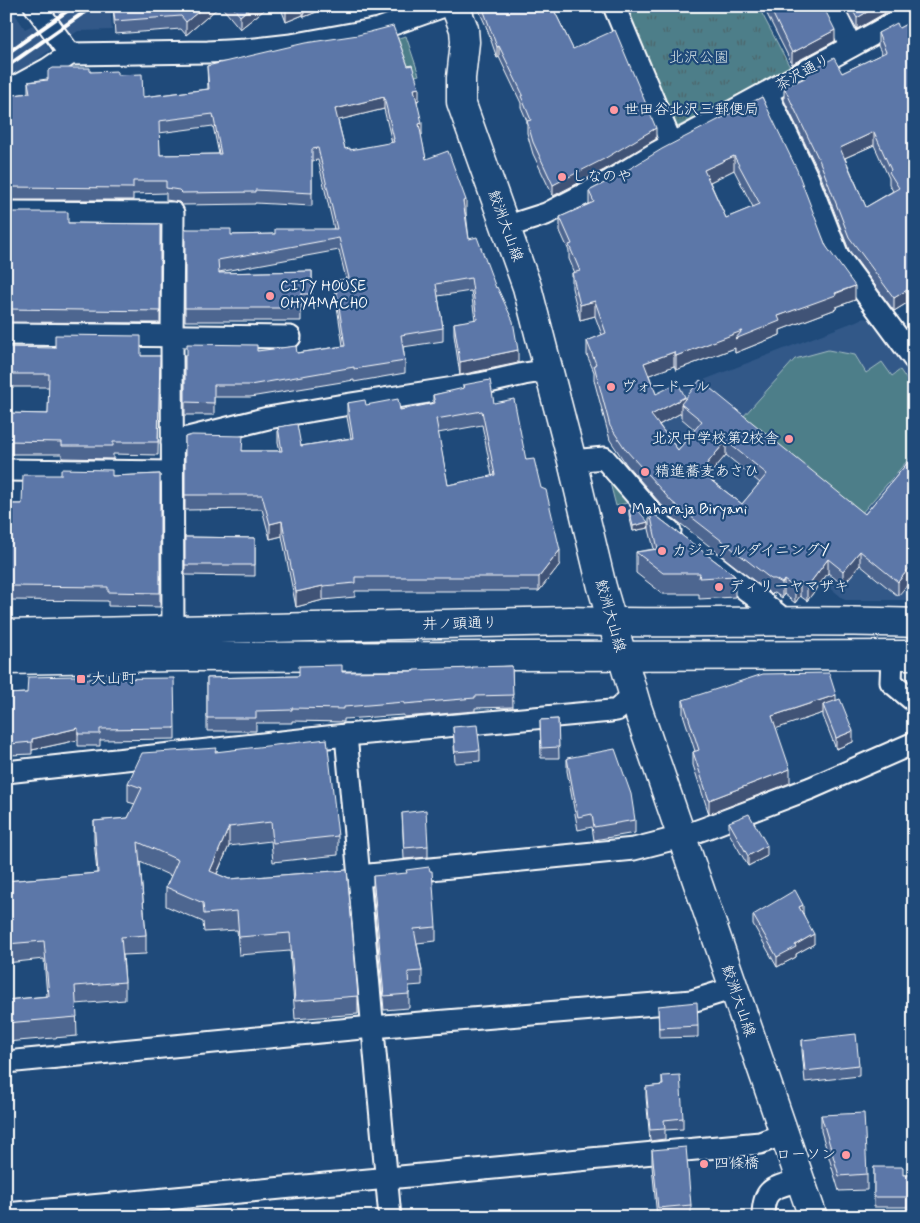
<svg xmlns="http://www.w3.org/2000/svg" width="920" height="1223" font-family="Mynerve,'Klee One',sans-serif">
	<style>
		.built { fill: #315888 }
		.grass { fill: #4e7e89; stroke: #a6bec4 }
		.park { fill: url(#park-tufts); stroke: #a6bec4 }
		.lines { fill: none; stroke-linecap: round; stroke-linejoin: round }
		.minor-casing { stroke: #fff; stroke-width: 25 }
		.major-casing { stroke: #fff; stroke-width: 31 }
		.minor { stroke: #1f4a7a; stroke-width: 21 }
		.major { stroke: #1f4a7a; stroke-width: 28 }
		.rail { stroke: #fff; stroke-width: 4 }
		.wall { fill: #4e6690; stroke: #fff; fill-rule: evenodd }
		.shaded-wall { fill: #405376; stroke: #fff }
		.building { fill: #5b77a8; stroke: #fff; fill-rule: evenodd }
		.poi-dot { fill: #ff9aa2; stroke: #1f4a7a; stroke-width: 2 }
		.labels { text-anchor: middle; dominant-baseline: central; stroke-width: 4.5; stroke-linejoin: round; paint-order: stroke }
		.park-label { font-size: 15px; fill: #d3dfe2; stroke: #1f4a7a }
		.street-label { font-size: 15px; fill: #fff; stroke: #1f4a7a }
		.poi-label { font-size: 15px; fill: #fff; stroke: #1f4a7a; text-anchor: start }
	</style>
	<defs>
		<pattern id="park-tufts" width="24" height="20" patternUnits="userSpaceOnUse" patternTransform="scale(1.25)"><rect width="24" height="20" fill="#4e7e89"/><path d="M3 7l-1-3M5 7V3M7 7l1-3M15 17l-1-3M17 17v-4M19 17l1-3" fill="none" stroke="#4d656a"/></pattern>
	</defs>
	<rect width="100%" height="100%" fill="#1f4a7a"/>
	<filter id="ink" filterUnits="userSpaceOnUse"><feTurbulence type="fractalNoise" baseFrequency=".02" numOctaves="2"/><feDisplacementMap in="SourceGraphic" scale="10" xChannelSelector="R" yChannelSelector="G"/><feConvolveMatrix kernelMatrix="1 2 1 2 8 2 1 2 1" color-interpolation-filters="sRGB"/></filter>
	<g filter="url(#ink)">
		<!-- built -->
		<g class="built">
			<path d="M6 6H19L13 11 25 29 33 25 50 50 38 59 42 66 6 85Z"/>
			<path d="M47 6H110L112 30 78 31 69 37Z"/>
			<path d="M864 318 876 321 914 374V590L906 600H845L688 472 639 405Z"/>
		</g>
		<!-- grass -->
		<g class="grass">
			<path d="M406 36 419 75 412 77 398 38Z"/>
			<path d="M828 350 855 355 866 373 882 362 892 376 900 370 914 390V453L860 515 743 417 795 359Z"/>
			<path d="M608 475 634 501 616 506Z"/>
		</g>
		<!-- park -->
		<path class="park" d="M618 6H758L791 69 675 128Z"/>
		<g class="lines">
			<!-- minor casing -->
			<g class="minor-casing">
				<g id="minor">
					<path d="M35 6 70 54"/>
					<path d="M614 6 672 145"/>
					<path d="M831 6 851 46"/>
					<path d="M6 92 48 69 70 54 208 52 246 50 291 45 379 29 444 6"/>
					<path d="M767 93 808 179 838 256 914 359"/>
					<path d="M6 212 173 213 172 335 173 644"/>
					<path d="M505 227 546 214 610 181 656 153 914 12"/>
					<path d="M6 334 290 337"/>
					<path d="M172 442 268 418 338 406 480 384 524 374 549 370"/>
					<path d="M572 461 604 458 663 526 670 531"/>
					<path d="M6 470 172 472"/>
					<path d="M712 563 786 621"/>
					<path d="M892 656 891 682 914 701"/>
					<path d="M346 735 390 1217"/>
					<path d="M6 772 346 735 611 711 617 710 633 695"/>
					<path d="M359 876 634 849 681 837 706 828 811 788 914 743"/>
					<path d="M6 1062 372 1027 692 1001 734 988"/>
					<path d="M6 1214 760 1143 784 1134"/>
					<path d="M763 1217C763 1186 775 1188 801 1180"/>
				</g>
			</g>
			<!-- major casing -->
			<g class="major-casing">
				<g id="major">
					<path d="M455 6 464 29 465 42 461 78V102L527 287 572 461 602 587 637 707 813 1217"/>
					<path d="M6 634 570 621C684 625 799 618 914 623"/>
					<path d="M6 660 173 657 914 655"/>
				</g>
			</g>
			<!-- minor -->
			<use href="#minor" class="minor"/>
			<!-- major -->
			<use href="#major" class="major"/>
			<!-- rail -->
			<g class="rail">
				<path d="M6 54 74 6"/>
				<path d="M6 67 93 6"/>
			</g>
		</g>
		<!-- wall -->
		<g class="wall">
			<path d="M113 6H220L186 35 181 29 115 34Z"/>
			<path d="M221 6H269L240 29Z"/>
			<path d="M280 6H331L304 17 303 15 286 22Z"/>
			<path d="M477 6H552L573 49 656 139 604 170 553 196 533 154 527 133V121L521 107V103L499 57 497 58 486 26Z"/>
			<path d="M763 6H823L835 41 792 64Z"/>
			<path d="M844 6H891L885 9V13L857 29Z"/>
			<path d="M914 20V313L907 303 894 311 849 250 820 174 784 100V87L803 78V74L842 73 882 54 878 46V33L899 28ZM874 145 889 178V184L893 191 866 207 845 158Z"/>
			<path d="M207 66 419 100 417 101 422 135 421 136 426 159 466 213 469 239 518 363 460 375 454 335V323L475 320 471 291 438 296 443 328V341L403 347 405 361V373L354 382V380L250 397H214V415H185V355L257 351 297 353 343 346 335 293V281L346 279 339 250 219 272V273L312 271V306L301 307V321H185V229L231 235 275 234 334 229 318 160 312 161V206L255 203V204L182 205 179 202 166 200V193L133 194V200H6V96L28 93V82L90 72 117 75 143 97 208 89ZM384 109 392 143 350 150 345 149 338 120ZM213 126 219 154 160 155 159 133Z"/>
			<path d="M762 97 826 246 855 300 836 307V309L780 330V335L735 353V348L676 370 674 366 649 375 656 394 685 398 865 514 914 455 898 596 860 565 843 585 828 573 807 601 800 596 795 603 784 594 782 598 775 593 771 594 672 517 626 464 610 440 594 380V372L587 355V341L602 335 595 316 580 320 572 288V273H575L569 259V251L560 231V217L589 204V191L616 177ZM734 170 753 207 726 218 710 182ZM681 413V418L695 430 678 450 659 425ZM726 455 760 483 742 504 707 477Z"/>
			<path d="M6 212 68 223 160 224V323L6 322Z"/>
			<path d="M6 347 141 356H160L158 455 113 454V459L62 458V454H6V413L48 414 49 387H6Z"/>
			<path d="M463 385 494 403 526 460 560 564 539 591H355V597L323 600 296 607 282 536 270 539 262 509 185 510V437L243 451H280L278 442V427L301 446 351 438 347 417V403L400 410 433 404V395L463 389ZM482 425 492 476 448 485 438 433Z"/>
			<path d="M160 474V607L108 606V601L9 600V611H6V504H22L112 476Z"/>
			<path d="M649 508 655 515 735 576V597L699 599V594H663L636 573V552L654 549 649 529Z"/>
			<path d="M629 510 648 528 633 531 629 515Z"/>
			<path d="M185 537 255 538V576L185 575Z"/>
			<path d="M512 666 513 707 475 708V711L404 717V715L344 719V722L292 721V723H256V731H207V678L299 676 342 672 414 671Z"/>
			<path d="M76 679 175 728V739L100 740V746H78V740L32 750V754L10 755 6 754V694L27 693Z"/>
			<path d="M683 700H836L853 742 836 749 823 716V713L776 728 790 783 709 814 693 765V752L695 751 683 714Z"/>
			<path d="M558 719 559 758H541L540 720Z"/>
			<path d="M453 727 480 750V761L455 763Z"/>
			<path d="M217 752 338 836V855L273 862 271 841 229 846 217 874 229 879 347 870 358 996V1014L295 1019 290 951 239 955 237 930 204 932 203 922 166 906V887L171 876 140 862 146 935V954L123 955 125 982V1000L76 1004 77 1036 6 1042V1000L47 996 44 959 6 963V881L97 873 94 840V821L128 818 135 804 128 802V783Z"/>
			<path d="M567 758 635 820V833L594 840 592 827 578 830 567 771Z"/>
			<path d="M402 813 428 846V857L404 859Z"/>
			<path d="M729 822 767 856 748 866 729 833Z"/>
			<path d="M373 876 436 927V941L417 943 422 971V985L409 986V1008L384 1010 373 890Z"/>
			<path d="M803 913 814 944 796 954V957L777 967 753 924V915Z"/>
			<path d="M658 1006 698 1026V1037L659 1038Z"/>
			<path d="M802 1040 859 1065V1076L805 1082 802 1051Z"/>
			<path d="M662 1076 683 1118V1129L665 1130V1139L650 1141 646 1097V1087L662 1085Z"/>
			<path d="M821 1115 867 1174V1190L839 1191 821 1131Z"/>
			<path d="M652 1150 691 1205V1217H657L652 1166Z"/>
			<path d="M874 1167 903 1175H914L907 1207H874Z"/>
		</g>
		<!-- shaded-wall -->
		<g class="shaded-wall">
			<path d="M205 6H220L186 35V22Z"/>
			<path d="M252 6H269L240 29V16Z"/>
			<path d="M293 6H303V15L286 22V9Z"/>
			<path d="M304 6H331L304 17Z"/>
			<path d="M877 6H891L885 9V13L857 29V18Z"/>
			<path d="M835 30V41L792 64V53Z"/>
			<path d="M499 46V57L497 58V47Z"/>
			<path d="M419 88V100L414 102V89Z"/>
			<path d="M384 97V109L335 121V109Z"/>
			<path d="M422 123V135L419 136V124Z"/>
			<path d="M656 128V139L604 170 553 196V185Z"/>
			<path d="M874 132V145L840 160V148Z"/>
			<path d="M734 156V170L704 185V170Z"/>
			<path d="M466 200V213L463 214V201Z"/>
			<path d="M855 286V300L836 307V309L780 330V335L735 353V348L676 370V356Z"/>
			<path d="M907 290V303L894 311V298Z"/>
			<path d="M595 301V316L580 320V305Z"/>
			<path d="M518 350V363L460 375V362Z"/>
			<path d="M674 352V366L644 377V363Z"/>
			<path d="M685 397V407L681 404V413L651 429V415Z"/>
			<path d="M726 441V455L700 486V472Z"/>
			<path d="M282 521V536L270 539V524Z"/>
			<path d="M648 522V528L633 531V526Z"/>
			<path d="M560 550V564L539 591V577Z"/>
			<path d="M860 551V565L843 585V571Z"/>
			<path d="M828 559V573L807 601V587Z"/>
			<path d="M914 562V577L898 596V582Z"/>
			<path d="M784 580V594L782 598V583Z"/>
			<path d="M800 582V596L795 603V588Z"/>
			<path d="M323 586V600L296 607V592Z"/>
			<path d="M836 695V709L823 705V713L772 730V716Z"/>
			<path d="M78 728V740L32 750V739Z"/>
			<path d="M853 731V742L836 749V738Z"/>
			<path d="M790 769V783L709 814V800Z"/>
			<path d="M229 827V846L210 889V871Z"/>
			<path d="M767 845V856L748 866V856Z"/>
			<path d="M803 905V915L799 907Z"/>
			<path d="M814 934V944L796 954V957L777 967V957L795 945Z"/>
		</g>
		<!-- building -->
		<g class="building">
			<path d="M113 6H205L186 22 181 16 115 21Z"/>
			<path d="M232 6H252L240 16Z"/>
			<path d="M285 6H293L286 9Z"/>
			<path d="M482 6H552L573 49 615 30 656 128 604 159 553 185 533 142 527 121 531 120 521 96 523 95 499 46 497 47Z"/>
			<path d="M769 6H823L835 30 792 53Z"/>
			<path d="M850 6H877L857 18Z"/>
			<path d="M914 20V301L907 290 894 298 849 237 820 162 784 87 805 78 803 74 834 58 842 73 886 52 878 33 897 23 899 28ZM874 132 891 170 889 172 899 188 866 207 840 148Z"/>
			<path d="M393 26 408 66 412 65 419 88 414 89 422 123 419 124 426 159 448 151 466 200 463 201 469 239 477 237 496 288 497 287 513 321 518 350 460 362 454 323 477 319 471 278 436 284 443 328 401 335 405 361 354 369V367L250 385H214V403L185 402V355H187V344L257 345V351L296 346 297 353 345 346 335 281 349 278 339 238 218 260 219 273 312 271V294H301V308H185V229H231V235L275 234V229H337L318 148 312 149V193L255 190V192L182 193 179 190 166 188V181H133V188L6 187V96L30 93 28 82 48 80V71L53 68H90V72L117 71V75L142 74 143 97 209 89 207 66 305 43 358 35ZM384 97 394 139H393L394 142 350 150V148L345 149 335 109ZM213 114 221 154 160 155 159 121Z"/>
			<path d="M762 97 797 170 826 246 855 286 835 293 836 295 778 316 780 321 735 339 742 331 676 356 674 352 644 363 656 394 678 383 685 397 651 415 678 450 702 421 681 404 700 380 865 514 914 455V562L898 582 860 551 843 571 828 559 807 587 800 582 795 588 784 580 782 583 775 579H771L672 502 626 450 610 426 594 365 596 364 587 341 606 333 595 301 580 305 572 273 580 271 569 245 572 244 560 217 594 202 589 191 616 177 662 149ZM734 156 760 204 726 218 704 170ZM726 441 767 474 742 504 700 472Z"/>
			<path d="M6 212H68V223L160 224V311L6 309Z"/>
			<path d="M55 335 141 336V356H160L158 442H113V446H62V442L6 441V413L48 414 49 374H6V347L55 348Z"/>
			<path d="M490 380 494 403 514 399 526 460 534 459 541 488 546 490 560 550 539 577H355V583L323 586 296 592 282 521 270 524 262 495H185V437L192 435 243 436 242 451H282L278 427 297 424 301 446 353 438 347 403 365 400 366 405 398 399 400 410 435 403 433 395 464 388 463 385ZM482 411 495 475 448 485 436 419Z"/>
			<path d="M61 469 112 470V476L160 474V593L108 592V587L9 586V597H6V504H22L23 475H61Z"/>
			<path d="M636 508 648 522 633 526 629 510Z"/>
			<path d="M649 508 655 515 735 576 699 578 700 573H663L636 552 658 549Z"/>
			<path d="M185 537 255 538V565H185Z"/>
			<path d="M342 665V672L414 671V670L473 668 472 667 512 666 513 695 475 696V698L404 704V702L344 707V709L292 708V710L256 711V718H207V678L299 676V666Z"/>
			<path d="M829 673 836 695 772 716 790 769 709 800 693 752 699 750 683 700 763 674Z"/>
			<path d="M76 676V679L174 678 175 728 100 729V734H78V728L32 739V742L10 744 6 743V694L27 693 28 677Z"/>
			<path d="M840 699 853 731 836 738 823 705Z"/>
			<path d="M558 719 559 747 541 748 540 720Z"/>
			<path d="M477 725 480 750 455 752 453 727Z"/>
			<path d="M327 739 338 836 273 843 271 822 229 827 210 871 229 879 347 870 358 996 295 1001 290 933 239 937 237 911 204 914 203 903 166 887 178 860 138 842 146 935 121 937 125 982 75 986 77 1017 6 1023V1000L49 996 44 941 6 944V881L98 873 94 821 128 818 142 788 128 783 142 753 217 748 215 752Z"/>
			<path d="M615 749 631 794 635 820 594 827 592 814 578 817 567 758Z"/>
			<path d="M426 810 428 846 404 848 402 813Z"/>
			<path d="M749 814 767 845 748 856 729 822Z"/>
			<path d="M429 867 430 871H432L436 927 414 929 422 971 408 972 409 994 384 996 373 876 407 873 406 870Z"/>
			<path d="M795 890 803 905 799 907 814 934 795 945 796 947 777 957 753 915Z"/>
			<path d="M697 1002 698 1026 659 1028 658 1006Z"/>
			<path d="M856 1034 859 1065 805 1071 802 1040Z"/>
			<path d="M680 1075 683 1118 664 1120 665 1129 650 1130 646 1087 663 1085 662 1076Z"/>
			<path d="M864 1113 867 1174 839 1176 821 1115Z"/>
			<path d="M686 1147 691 1205 658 1208 652 1150Z"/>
			<path d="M874 1167H903V1175H914V1217H907V1197H874Z"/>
		</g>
	</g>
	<!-- markers -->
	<g class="poi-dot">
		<circle cx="614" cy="110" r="5"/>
		<circle cx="562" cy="177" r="5"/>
		<circle cx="270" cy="296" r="5"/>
		<circle cx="611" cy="387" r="5"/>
		<circle cx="789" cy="439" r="5"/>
		<circle cx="645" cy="472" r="5"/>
		<circle cx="622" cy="510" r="5"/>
		<circle cx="662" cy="551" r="5"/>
		<circle cx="719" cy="587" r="5"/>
		<rect x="76" y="674" width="10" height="10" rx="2.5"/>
		<circle cx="846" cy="1155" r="5"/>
		<circle cx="704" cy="1164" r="5"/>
	</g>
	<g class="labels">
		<!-- park labels -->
		<g class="park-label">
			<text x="699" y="58">北沢公園</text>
		</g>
		<!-- street labels -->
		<g class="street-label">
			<text transform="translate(803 73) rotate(-29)">茶沢通り</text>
			<text transform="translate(505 226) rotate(70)">鮫洲大山線</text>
			<text transform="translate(610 616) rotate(74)">鮫洲大山線</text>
			<text transform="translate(460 624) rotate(-1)">井ノ頭通り</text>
			<text transform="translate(738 1001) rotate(71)">鮫洲大山線</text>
		</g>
		<!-- poi labels -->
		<g class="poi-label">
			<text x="624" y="110">世田谷北沢三郵便局</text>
			<text x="572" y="177">しなのや</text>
			<text x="280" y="287">CITY HOUSE<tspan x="280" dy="17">OHYAMACHO</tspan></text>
			<text x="621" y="387">ヴォードール</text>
			<text x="779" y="439" text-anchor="end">北沢中学校第2校舎</text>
			<text x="655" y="472">精進蕎麦あさひ</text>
			<text x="632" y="510">Maharaja Biryani</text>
			<text x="672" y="551">カジュアルダイニングY</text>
			<text x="729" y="587">ディリーヤマザキ</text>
			<text x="91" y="679">大山町</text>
			<text x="836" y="1155" text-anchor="end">ローソン</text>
			<text x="714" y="1164">四條橋</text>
		</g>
	</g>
	<!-- margin -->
	<rect width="920" height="1223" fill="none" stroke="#1f4a7a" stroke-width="25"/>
	<rect x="12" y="12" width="895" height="1198" fill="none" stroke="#fff" stroke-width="2" filter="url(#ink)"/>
</svg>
